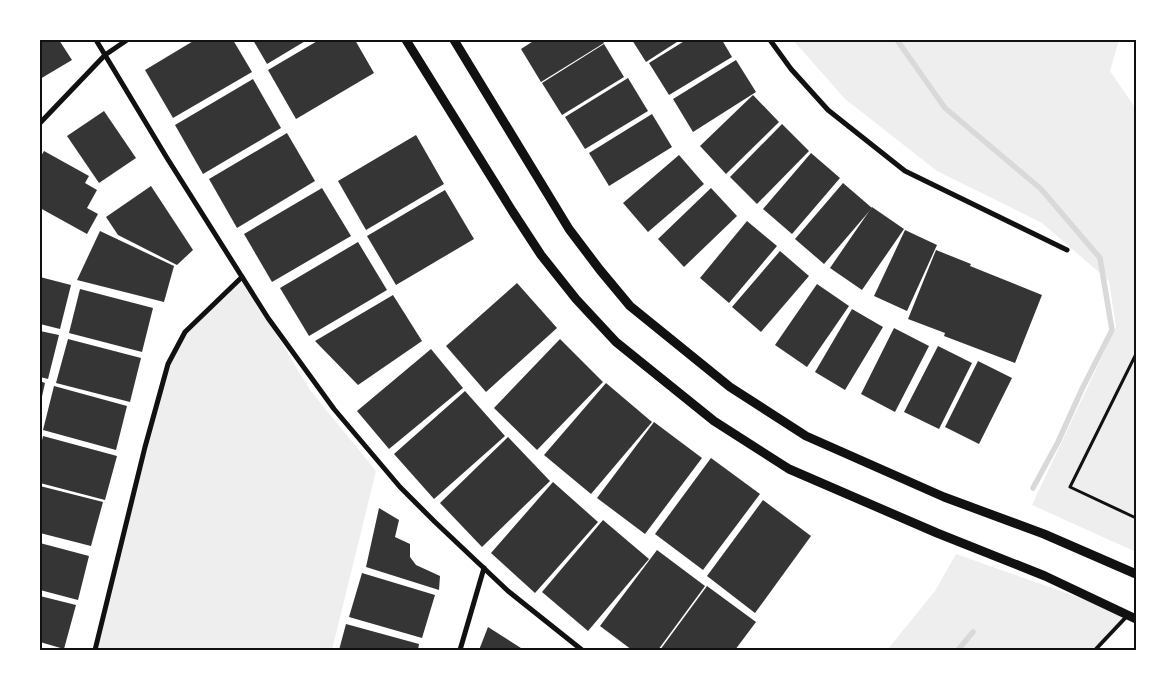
<svg xmlns="http://www.w3.org/2000/svg" width="1176" height="690" font-family="Barlow,sans-serif">
	<style>
		.green { fill: #eee }
		.lines { fill: none; stroke-linecap: round; stroke-linejoin: round }
		.stream { stroke: #d9d9d9; stroke-width: 5.5 }
		.building { fill: #353535 }
		.path { stroke: #111; stroke-width: 3 }
		.service { stroke: #111; stroke-width: 4 }
		.minor { stroke: #111; stroke-width: 5 }
		.tertiary { stroke: #111; stroke-width: 9 }
		.neatline { fill: none; stroke: #111; stroke-width: 2 }
	</style>
	<rect width="100%" height="100%" fill="#fff"/>
	<!-- green -->
	<g class="green">
		<path d="M793 40H1119L1110 71 1136 109V552L1032 505 1116 327 1109 281 1042 223 937 171 845 99Z"/>
		<path d="M242 277 310 390 376 471 332 650H95L168 364 185 332Z"/>
		<path d="M956 554 1128 615 1092 650H887L935 591Z"/>
	</g>
	<g class="lines">
		<!-- stream -->
		<g class="stream">
			<path d="M897 40 945 108 1041 189 1100 258 1112 330 1082 389 1058 442 1033 488"/>
			<path d="M958 650 973 632"/>
		</g>
	</g>
	<!-- building -->
	<g class="building">
		<path d="M40 40H59L72 60 40 79Z"/>
		<path d="M195 40H233L252 72 173 118 145 70Z"/>
		<path d="M253 40H307L267 64Z"/>
		<path d="M319 40H355L374 73 296 119 268 70Z"/>
		<path d="M535 40H602L604 43 541 82 521 49Z"/>
		<path d="M632 40H680L646 62Z"/>
		<path d="M686 40H722L732 57 669 95 649 63Z"/>
		<path d="M604 44 624 77 562 115 542 83Z"/>
		<path d="M736 60 756 92 693 132 673 99Z"/>
		<path d="M628 78 648 111 585 149 565 117Z"/>
		<path d="M253 79 281 128 203 174 175 125Z"/>
		<path d="M753 95 779 122 726 174 700 146Z"/>
		<path d="M104 111 136 158 99 183 67 136Z"/>
		<path d="M652 114 672 147 609 186 589 153Z"/>
		<path d="M782 124 809 151 757 204 730 177Z"/>
		<path d="M287 133 315 181 237 228 209 179Z"/>
		<path d="M416 135 444 184 366 230 338 181Z"/>
		<path d="M44 151 89 176 85 183 97 190 87 208 98 214 87 234 40 208V158Z"/>
		<path d="M811 153 840 178 792 234 763 209Z"/>
		<path d="M679 155 704 184 648 232 623 203Z"/>
		<path d="M843 183 872 208 824 264 795 239Z"/>
		<path d="M151 186 193 250 177 265 118 235 106 217Z"/>
		<path d="M322 188 351 236 272 282 244 234Z"/>
		<path d="M711 188 737 216 684 267 658 239Z"/>
		<path d="M445 190 474 239 396 285 367 236Z"/>
		<path d="M872 207 904 229 862 290 830 268Z"/>
		<path d="M747 221 777 246 729 303 700 278Z"/>
		<path d="M905 230 937 245 907 311 874 296Z"/>
		<path d="M100 231 174 266 164 302 77 280Z"/>
		<path d="M358 242 387 290 309 336 280 288Z"/>
		<path d="M936 250 971 264 970 266 1042 295 1015 363 944 336 945 333 908 319Z"/>
		<path d="M780 251 809 276 761 332 732 307Z"/>
		<path d="M40 277 71 285 60 329 40 324Z"/>
		<path d="M517 283 557 328 486 392 446 346Z"/>
		<path d="M817 284 849 306 807 367 775 345Z"/>
		<path d="M80 289 153 308 142 352 69 333Z"/>
		<path d="M393 295 422 341 358 385 315 341Z"/>
		<path d="M852 309 883 327 845 390 815 372Z"/>
		<path d="M894 328 929 346 895 412 861 394Z"/>
		<path d="M40 331 59 335 48 379 40 377Z"/>
		<path d="M68 339 141 358 130 402 56 383Z"/>
		<path d="M560 339 603 382 537 450 494 408Z"/>
		<path d="M938 346 972 363 939 429 904 412Z"/>
		<path d="M431 349 463 388 389 449 357 411Z"/>
		<path d="M978 361 1012 378 979 444 945 427Z"/>
		<path d="M40 381 45 383 41 401H40Z"/>
		<path d="M606 383 652 422 591 494 544 455Z"/>
		<path d="M54 386 127 406 116 450 43 430Z"/>
		<path d="M465 391 505 436 434 499 394 454Z"/>
		<path d="M654 422 702 458 645 534 597 498Z"/>
		<path d="M43 436 117 456 105 500 40 483V449Z"/>
		<path d="M508 437 550 481 482 547 440 503Z"/>
		<path d="M711 458 760 494 703 570 655 534Z"/>
		<path d="M553 482 598 522 535 593 491 553Z"/>
		<path d="M40 486 103 502 91 546 40 533Z"/>
		<path d="M763 500 811 536 755 613 707 576Z"/>
		<path d="M379 508 399 520 395 537 410 544V557L416 565 440 576 439 590 366 567Z"/>
		<path d="M603 520 649 559 588 631 542 592Z"/>
		<path d="M40 543 89 556 78 600 40 590Z"/>
		<path d="M657 550 705 586 658 650H632L600 626Z"/>
		<path d="M362 573 435 595 422 638 349 617Z"/>
		<path d="M707 586 756 622 735 650H660Z"/>
		<path d="M40 596 76 605 64 649 40 642Z"/>
		<path d="M346 624 419 644 418 650H339Z"/>
		<path d="M488 627 524 650H479Z"/>
	</g>
	<g class="lines">
		<!-- path -->
		<path class="path" d="M1136 354 1070 487 1136 518"/>
		<!-- service -->
		<path class="service" d="M1095 650 1128 615"/>
		<!-- minor -->
		<g class="minor">
			<path d="M96 40 167 158 268 318 334 409 400 487 435 522 508 591 582 650"/>
			<path d="M770 40 791 69 828 110 905 171 1067 250"/>
			<path d="M40 123 105 55 127 40"/>
			<path d="M95 650 145 447 168 364 185 332 242 277"/>
			<path d="M460 650 484 568"/>
		</g>
		<!-- tertiary -->
		<g class="tertiary">
			<path d="M406 40 511 209 541 255 576 299 616 342 714 421 789 469 937 533 1045 576 1136 619"/>
			<path d="M454 40 569 229 600 270 630 306 730 387 806 436 944 497 1044 534 1136 574"/>
		</g>
	</g>
	<!-- border -->
	<rect width="1176" height="690" fill="none" stroke="#ffffff" stroke-width="82"/>
	<rect x="41" y="41" width="1094" height="608" class="neatline"/>
</svg>
